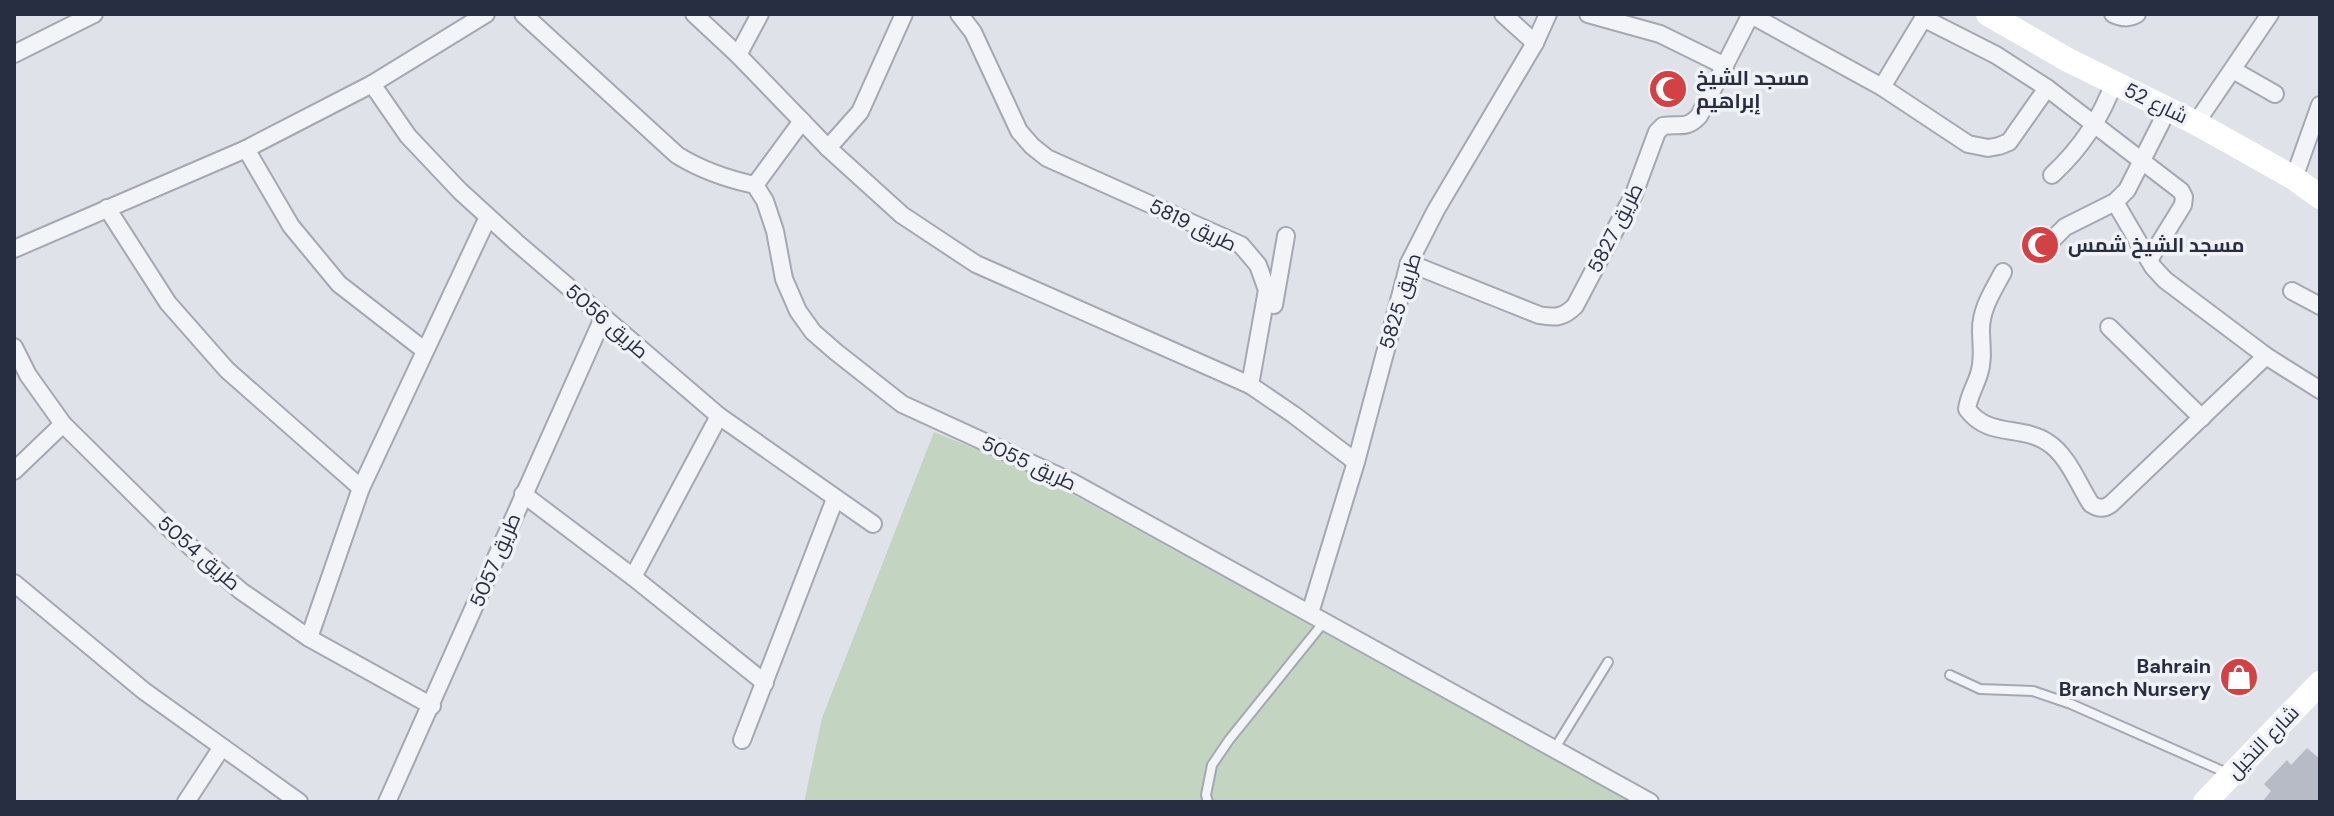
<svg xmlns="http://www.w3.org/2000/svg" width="2334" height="816" font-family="'DM Sans',Cairo,sans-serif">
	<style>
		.green { fill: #c3d4c1 }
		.building { fill: #b7bbc6 }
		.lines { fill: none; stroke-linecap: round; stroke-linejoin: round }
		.lane-casing { stroke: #a5a8b3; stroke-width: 12 }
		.street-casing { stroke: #a5a8b3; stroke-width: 20 }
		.lane { stroke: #f3f4f8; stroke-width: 8 }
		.street { stroke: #f3f4f8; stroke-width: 16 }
		.secondary { stroke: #fff; stroke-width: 24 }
		.labels { text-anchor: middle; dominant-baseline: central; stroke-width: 7; stroke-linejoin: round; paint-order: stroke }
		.poi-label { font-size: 20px; font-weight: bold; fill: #282e41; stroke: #f0f2f7; text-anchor: start }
		.street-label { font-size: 20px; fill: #282e41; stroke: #f0f2f7 }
	</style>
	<rect width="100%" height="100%" fill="#e0e2e9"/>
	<!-- green -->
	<path class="green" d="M934 432 1032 472 1630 802H804L822 718Z"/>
	<!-- building -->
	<path class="building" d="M2307 748 2320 759V802H2262L2271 791 2264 784 2287 760 2291 765Z"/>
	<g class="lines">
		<!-- lane casing -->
		<g class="lane-casing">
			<g id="lane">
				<path d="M1950 675 1980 689 2033 691 2071 704 2227 773"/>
				<path d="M1555 748 1608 662"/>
				<path d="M1208 802 1206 795 1212 765 1229 740 1324 622"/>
			</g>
		</g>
		<!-- street casing -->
		<g class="street-casing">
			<g id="street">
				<path d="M523 14 677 155C701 170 727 179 755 185L765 201 775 231 784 279 798 311 813 332 836 352 902 404 1072 482 1650 802"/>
				<path d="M694 14 738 55 828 148 902 215 976 264 1250 385"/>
				<path d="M959 14 973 32 1019 131 1032 146 1047 158 1241 245 1258 265 1267 290 1250 385 1294 415 1356 462"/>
				<path d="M1503 14 1535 43"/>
				<path d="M1588 14 1660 34 1725 66"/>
				<path d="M2113 14C2122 18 2128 19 2137 14"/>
				<path d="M1751 15 1882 87 1968 144 1988 148 1999 146 2009 142 2047 88"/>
				<path d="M1923 18 1996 55 2047 88 2181 191 2184 197 2183 205 2149 260"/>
				<path d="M14 54 94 14"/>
				<path d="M738 55 760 14"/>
				<path d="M2233 70 2275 94"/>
				<path d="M372 84 408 136 460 191 516 242 719 416 873 524"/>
				<path d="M1882 87 1926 14"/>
				<path d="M2196 123 2270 14"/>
				<path d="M828 148 860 112 904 14"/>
				<path d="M246 149 291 226 339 284 424 350"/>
				<path d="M2052 175C2081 148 2101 119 2114 82"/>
				<path d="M2294 178 2320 105"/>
				<path d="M755 185 802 121"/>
				<path d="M2115 202 2153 267 2165 280 2266 356 2320 390"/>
				<path d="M107 208 168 303 227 370 361 488"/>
				<path d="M2053 239 2065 227 2115 202 2127 190 2168 109"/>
				<path d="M14 249 246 149 372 84 486 14"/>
				<path d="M1409 263 1539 315C1555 318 1563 318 1575 306L1634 194 1657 132 1663 126C1680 123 1686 130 1699 116L1751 14"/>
				<path d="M2003 272C1993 291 1981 308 1981 330 1981 345 1984 359 1979 374 1975 387 1969 395 1967 409 1988 438 2021 425 2047 442 2068 455 2078 484 2091 504 2099 509 2104 509 2111 504L2266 356"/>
				<path d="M2292 291 2320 306"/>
				<path d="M1274 305 1286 236"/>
				<path d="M2109 327 2202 418"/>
				<path d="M14 347 28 375 63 424 161 521 241 591 309 638 432 706"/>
				<path d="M14 471 63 424"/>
				<path d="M523 494 633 577 765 683"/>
				<path d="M633 577 719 416"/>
				<path d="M14 583 144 691 299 802"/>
				<path d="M1310 613 1356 462 1409 263 1436 210 1535 43 1548 14"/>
				<path d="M309 638 361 488 488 217"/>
				<path d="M742 740 835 499"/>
				<path d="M186 802 222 747"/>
				<path d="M387 802 603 318"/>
			</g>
		</g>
		<!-- lane -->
		<use href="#lane" class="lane"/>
		<!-- street -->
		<use href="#street" class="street"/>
		<!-- secondary -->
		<g class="secondary">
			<path d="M1988 14 2068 60 2196 123 2294 178 2320 197"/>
			<path d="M2205 802 2320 683"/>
		</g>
	</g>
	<!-- icons -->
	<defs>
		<g id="mosque-disc" transform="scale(2)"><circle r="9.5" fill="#d24244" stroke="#f0f2f7"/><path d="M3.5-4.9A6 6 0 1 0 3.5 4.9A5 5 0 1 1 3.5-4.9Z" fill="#fff"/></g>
		<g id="shop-disc" transform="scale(2)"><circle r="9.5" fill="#d24244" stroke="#f0f2f7"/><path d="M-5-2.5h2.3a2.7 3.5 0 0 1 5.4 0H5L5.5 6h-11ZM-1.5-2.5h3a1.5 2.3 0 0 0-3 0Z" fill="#fff"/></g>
	</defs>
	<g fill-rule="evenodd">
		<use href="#mosque-disc" x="1668" y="89"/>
		<use href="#mosque-disc" x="2040" y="245"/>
		<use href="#shop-disc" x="2239" y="677"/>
	</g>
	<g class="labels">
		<!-- poi labels -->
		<g class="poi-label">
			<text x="1696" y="78">مسجد الشيخ<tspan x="1696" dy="23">إبراهيم</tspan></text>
			<text x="2068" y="245">مسجد الشيخ شمس</text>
			<text x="2211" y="666" text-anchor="end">Bahrain<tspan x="2211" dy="23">Branch Nursery</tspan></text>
		</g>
		<!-- street labels -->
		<g class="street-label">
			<text transform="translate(2156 103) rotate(26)">شارع 52</text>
			<text transform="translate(1193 225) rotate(26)">طريق 5819</text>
			<text transform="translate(1615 228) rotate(-63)">طريق 5827</text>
			<text transform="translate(1400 301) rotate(-73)">طريق 5825</text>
			<text transform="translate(607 321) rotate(41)">طريق 5056</text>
			<text transform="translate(1029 463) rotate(25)">طريق 5055</text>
			<text transform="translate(199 553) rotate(41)">طريق 5054</text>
			<text transform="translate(495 560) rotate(-67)">طريق 5057</text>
			<text transform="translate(2263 742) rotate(-46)">شارع النخيل</text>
		</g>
	</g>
	<!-- border -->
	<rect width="2334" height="816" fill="none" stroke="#282e41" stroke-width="32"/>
</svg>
